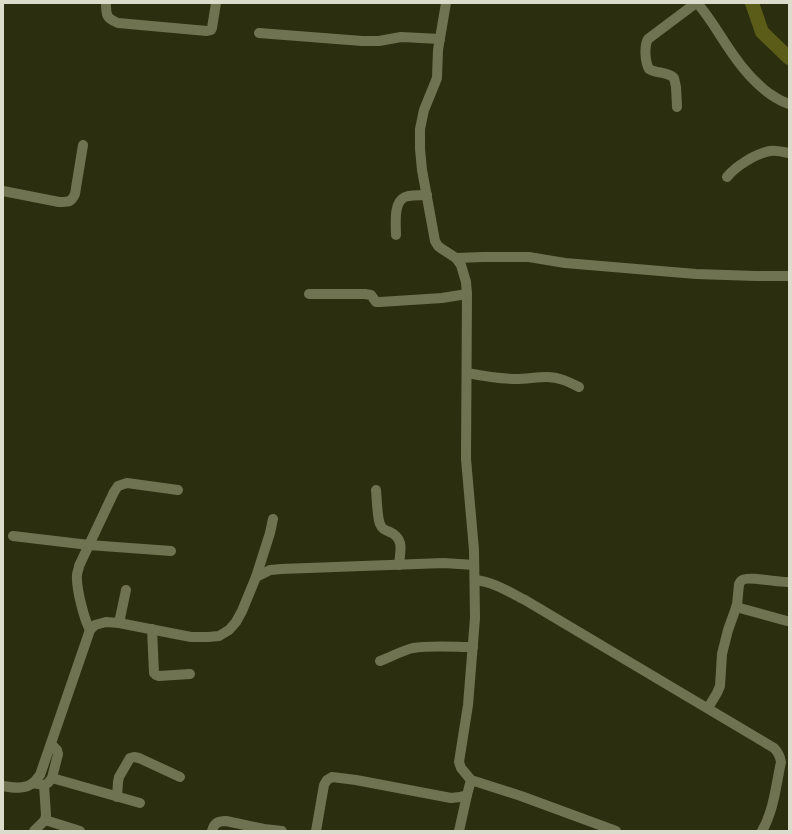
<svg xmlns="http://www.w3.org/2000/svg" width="792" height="834" font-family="Quicksand,sans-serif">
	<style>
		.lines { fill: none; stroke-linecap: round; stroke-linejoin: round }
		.river { stroke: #5a5c17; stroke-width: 14 }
		.minor { stroke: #707352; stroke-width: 10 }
	</style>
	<rect width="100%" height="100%" fill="#2c2e10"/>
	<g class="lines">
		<!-- river -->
		<path class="river" d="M752 3 762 32 789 58"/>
		<!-- minor -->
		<g class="minor">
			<path d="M106 3C106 15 106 18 118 23L207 31 211 30 212 28 216 3"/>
			<path d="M446 3 438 50 437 78 424 110 420 129V149L422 170 435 241 438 246 442 249 456 258 461 265 466 282 467 294 466 459 474 550 475 618 468 705 459 762 461 768 471 780 521 796 616 831"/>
			<path d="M697 3C706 13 713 24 720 35 734 57 749 79 770 94 776 98 782 102 789 104"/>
			<path d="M259 33 362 41H379L401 37 440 39"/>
			<path d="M677 107 676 87 674 78C667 71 657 74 649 69 645 62 644 46 648 39L696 3"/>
			<path d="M727 177C736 166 755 154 770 151 776 150 783 152 789 153"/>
			<path d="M3 191 59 202C68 202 71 203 75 194L83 145"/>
			<path d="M396 235C396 225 393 202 405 197 410 195 421 195 427 195"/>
			<path d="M456 258 483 257H529L565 263 696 274 756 276H789"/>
			<path d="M309 294H365L371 295 376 302H380L442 298 467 294"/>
			<path d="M467 373C483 376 499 379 516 379 526 379 537 377 547 377 559 377 569 382 579 387"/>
			<path d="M376 490C377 499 377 517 380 524 382 529 385 530 390 532 405 539 400 551 399 565"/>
			<path d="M13 536 89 545 171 551"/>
			<path d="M256 577 270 533 273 519"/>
			<path d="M475 580C494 582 509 592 525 600L774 748C778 752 780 756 781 762 776 785 774 810 762 831"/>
			<path d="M736 607 787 621"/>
			<path d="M119 623 126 590"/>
			<path d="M152 629 154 673 156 675 159 676 190 674"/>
			<path d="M90 630C84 619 76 588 77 575 77 572 79 569 79 566L114 492 118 486 127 483 178 490"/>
			<path d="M380 661C391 657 401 651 413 648 430 645 455 647 473 647"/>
			<path d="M708 708 717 693 720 686 722 654 728 630 737 605 739 584C740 583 740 582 741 581 746 575 780 583 789 582"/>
			<path d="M52 778 140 803"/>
			<path d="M33 783 44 785 46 815 45 820 34 831"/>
			<path d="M48 783 52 778 58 754 57 750 51 744"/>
			<path d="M3 786C13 788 26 790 34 782 36 780 38 777 40 775L90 630 95 625 106 622 119 623 191 637H208L219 636 229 630 236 622 242 611 256 577 270 570 281 569 444 563 474 565"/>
			<path d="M117 797 118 782 119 777 130 758 134 757 139 758 180 777"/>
			<path d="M45 820 80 831"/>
			<path d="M212 831C214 823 218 821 226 821L264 829 282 831"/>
			<path d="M316 831 324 785 327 780 332 777 356 780 451 798 460 797 467 795 471 780"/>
			<path d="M459 831 467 795"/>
		</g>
	</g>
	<!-- border -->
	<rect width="792" height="834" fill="none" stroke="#dbdccb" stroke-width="8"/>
</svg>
